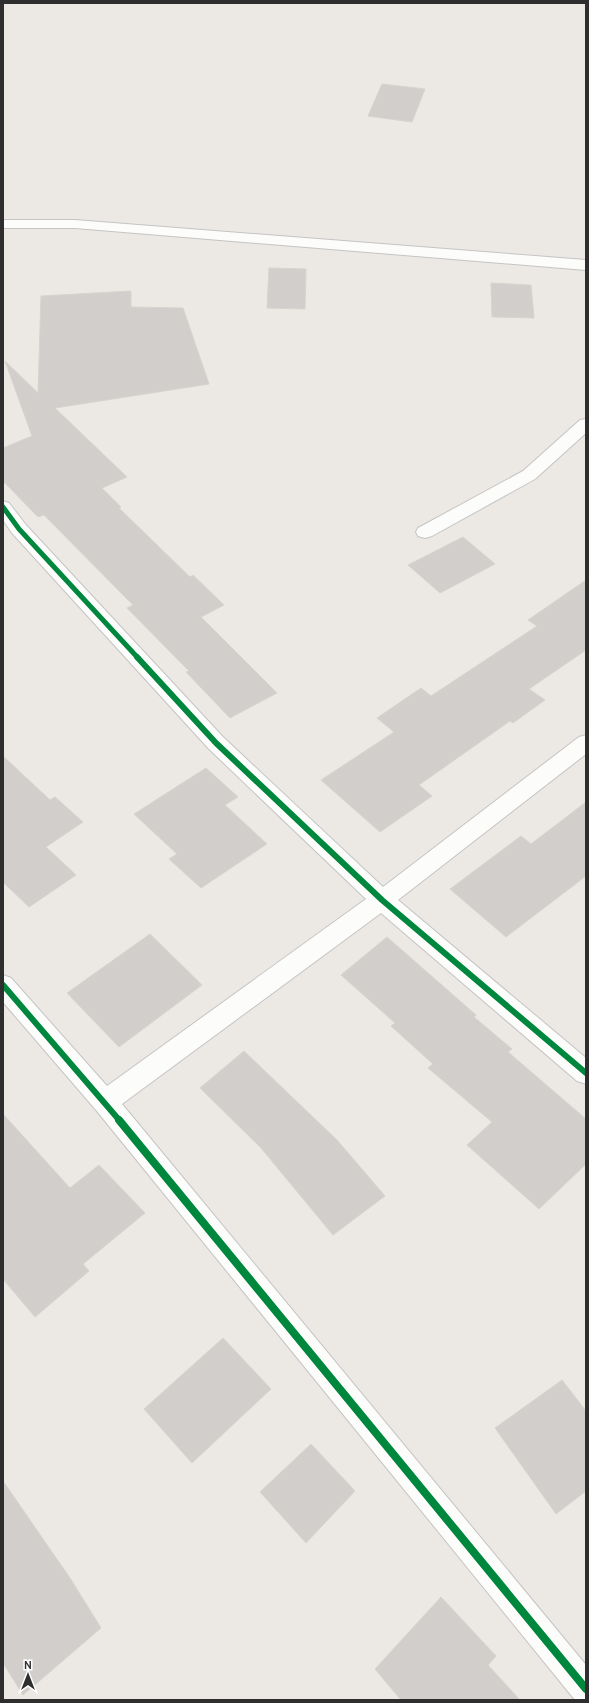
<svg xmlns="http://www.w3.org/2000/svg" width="589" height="1703" font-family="Cabin,sans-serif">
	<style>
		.building { fill: #d1cecb; stroke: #d7d4d0 }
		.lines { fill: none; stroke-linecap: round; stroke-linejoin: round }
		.street-casing { stroke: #c5c4c5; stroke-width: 2 }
		.street { fill: #fcfcfb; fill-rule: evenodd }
		.cycleway-far2-casing { stroke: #fff; stroke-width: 7 }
		.cycleway-far1-casing { stroke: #fff; stroke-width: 8 }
		.cycleway-casing { stroke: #fff; stroke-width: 10 }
		.cycleway-far2 { stroke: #00873e; stroke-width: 5 }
		.cycleway-far1 { stroke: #00873e; stroke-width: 6 }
		.cycleway { stroke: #00873e; stroke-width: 8 }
	</style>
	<rect width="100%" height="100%" fill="#ece8e4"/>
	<!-- building -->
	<g class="building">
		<path d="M382 84 425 89 412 122 368 116Z"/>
		<path d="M269 268 306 269 305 309 267 308Z"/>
		<path d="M491 283 531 285 534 318 492 317Z"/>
		<path d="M131 291V307L183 308 209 384 55 408 127 477 102 488 121 507 119 508 190 577 193 575 224 605 201 617 277 693 230 718 186 672 189 671 127 608 133 605 44 515 38 517 3 481V448L32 436 5 361 38 393 41 296Z"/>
		<path d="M463 537 495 564 440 593 408 565Z"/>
		<path d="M586 580V650L529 689 545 700 513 723 510 721 419 785 432 796 380 832 321 780 394 732 377 718 421 688 431 696 537 626 528 620Z"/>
		<path d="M3 756 50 800 55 797 83 822 46 847 76 875 29 907 3 882Z"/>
		<path d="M206 768 238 797 225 805 267 844 201 888 169 859 177 854 134 814Z"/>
		<path d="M586 802V876L506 937 450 889 521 836 531 844Z"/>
		<path d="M150 934 202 985 119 1047 67 993Z"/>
		<path d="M387 937 476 1015 474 1017 512 1049 508 1052 586 1119V1164L539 1209 467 1145 492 1122 428 1068 433 1064 391 1026 395 1023 341 975Z"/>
		<path d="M244 1051 337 1140 385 1196 333 1235 261 1148 200 1088Z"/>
		<path d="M3 1114 70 1188 99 1165 145 1213 83 1264 89 1271 35 1317 3 1279Z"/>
		<path d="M223 1338 271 1389 192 1463 144 1409Z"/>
		<path d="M562 1380 586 1411V1491L556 1514 495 1428Z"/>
		<path d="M311 1444 355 1491 306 1543 260 1492Z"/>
		<path d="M3 1481 70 1578 101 1628 23 1695 3 1663Z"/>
		<path d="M441 1597 496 1656 488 1665 520 1700H401L375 1669Z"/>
	</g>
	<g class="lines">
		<!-- street casing -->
		<g class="street-casing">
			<g id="street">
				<path d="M3 220H75L586 260V270L75 228H3Z"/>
				<path d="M586 419V433L535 479 432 536 425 538 418 536 416 532 418 528 523 471 580 420Z"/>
				<path d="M3 501 9 503 26 525 223 737 383 887 579 737 586 735V754L398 900 586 1058V1084L577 1081 381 913 122 1104 586 1665V1700H575L96 1110 3 1002V975L11 978 107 1086 366 899 209 749 12 533 3 520Z"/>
			</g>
		</g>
		<!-- street -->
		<use href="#street" class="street"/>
		<!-- cycleway-far2 casing -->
		<g class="cycleway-far2-casing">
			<path id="cycleway-far2" d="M3 507 19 529 138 658"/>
		</g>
		<!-- cycleway-far1 casing -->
		<g class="cycleway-far1-casing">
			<g id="cycleway-far1">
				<path d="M137 657 216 743 382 900 586 1073"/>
				<path d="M3 985 120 1121"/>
			</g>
		</g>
		<!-- cycleway casing -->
		<g class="cycleway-casing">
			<path id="cycleway" d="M119 1120 586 1689"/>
		</g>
		<!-- cycleway-far2 -->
		<use href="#cycleway-far2" class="cycleway-far2"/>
		<!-- cycleway-far1 -->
		<use href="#cycleway-far1" class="cycleway-far1"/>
		<!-- cycleway -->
		<use href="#cycleway" class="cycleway"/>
	</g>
	<!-- border -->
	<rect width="589" height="1703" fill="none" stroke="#2e2e2e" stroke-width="8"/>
	<!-- north arrow -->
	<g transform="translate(28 1675)" stroke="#ffffff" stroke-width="3" paint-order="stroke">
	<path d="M0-3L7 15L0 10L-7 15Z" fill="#2e2e2e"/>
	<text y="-6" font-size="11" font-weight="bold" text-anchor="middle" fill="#2e2e2e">N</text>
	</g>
</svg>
